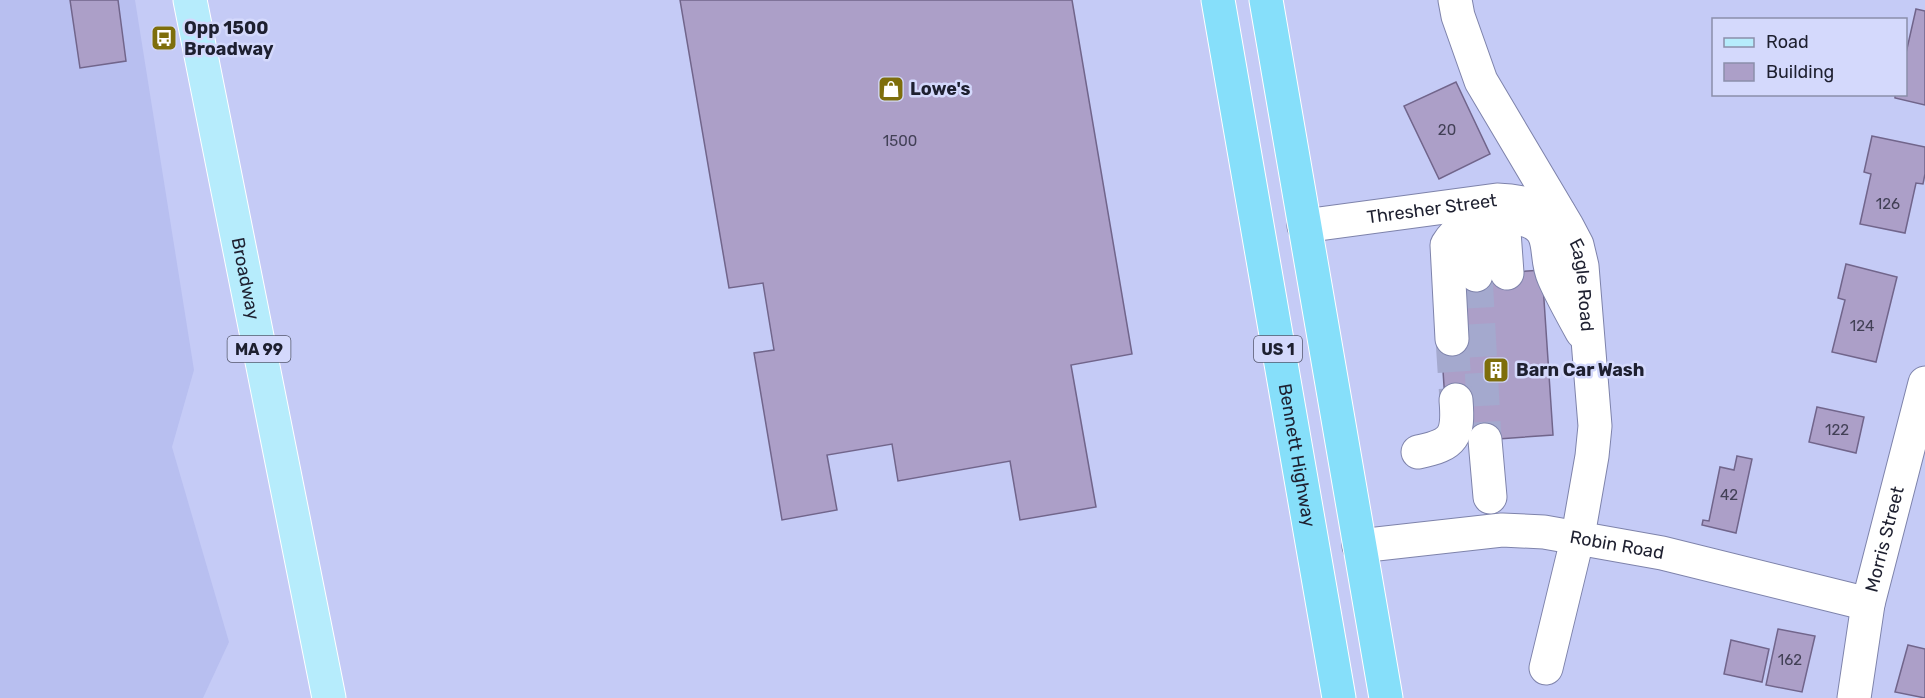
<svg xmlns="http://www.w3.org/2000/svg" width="1925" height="698" font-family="Rubik,sans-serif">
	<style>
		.built { fill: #b8bff0 }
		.building { fill: #ac9fc8; stroke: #71658b; stroke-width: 1.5 }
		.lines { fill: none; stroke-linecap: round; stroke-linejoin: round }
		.minor-tunnel { stroke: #a4a9ce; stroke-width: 33; stroke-dasharray: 33 16; stroke-linecap: butt }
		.minor-casing { stroke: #7e83ab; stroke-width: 35 }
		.major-casing { stroke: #fff; stroke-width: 35 }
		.highway-casing { stroke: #fff; stroke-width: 35 }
		.minor { stroke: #fff; stroke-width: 33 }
		.major { stroke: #b6ecfc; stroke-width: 33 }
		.highway { stroke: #86dffa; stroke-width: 33 }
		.labels { text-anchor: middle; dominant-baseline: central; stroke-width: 5; stroke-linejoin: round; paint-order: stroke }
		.number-label { font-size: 15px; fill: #424056 }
		.shield { fill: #d4d9fc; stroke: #55586d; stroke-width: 1.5 }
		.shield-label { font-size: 16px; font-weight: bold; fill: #1e2030 }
		.poi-label { font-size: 18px; font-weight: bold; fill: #1e2030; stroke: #d4d9fc; text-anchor: start }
		.street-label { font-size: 18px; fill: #1e2030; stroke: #d4d9fc }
	</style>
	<rect width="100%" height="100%" fill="#c5cbf6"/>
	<!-- built -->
	<path class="built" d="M0 0H135L194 370 172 447 229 642 203 698H0Z"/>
	<!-- building -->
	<g class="building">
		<path d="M70 0H118L126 61 80 68Z"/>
		<path d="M680 0H1072L1132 354 1071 365 1096 507 1020 520 1010 461 898 481 892 444 827 455 837 510 782 520 754 353 774 350 763 283 729 288Z"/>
		<path d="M1916 9 1925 11V105L1895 98V94H1906V53Z"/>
		<path d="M1456 82 1490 154 1439 179 1404 106Z"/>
		<path d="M1872 136 1925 147V174L1923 184 1916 183 1905 233 1860 224 1871 174 1864 172Z"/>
		<path d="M1846 264 1897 277 1876 362 1832 352 1845 300 1838 298Z"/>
		<path d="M1542 270 1553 435 1470 441 1467 400 1445 401 1441 340 1459 276Z"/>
		<path d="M1817 407 1864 417 1856 453 1809 442Z"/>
		<path d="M1737 456 1752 459 1736 533 1702 525 1703 520 1709 521 1720 467 1734 470Z"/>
		<path d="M1778 629 1815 636 1802 692 1766 685Z"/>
		<path d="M1731 640 1769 649 1762 682 1724 674Z"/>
		<path d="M1908 645 1925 649V698L1895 692Z"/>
	</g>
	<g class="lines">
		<!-- minor-tunnel -->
		<g class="minor-tunnel">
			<path d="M1476 275 1485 440"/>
			<path d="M1452 339 1456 400"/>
		</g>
		<!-- minor casing -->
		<g class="minor-casing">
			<g id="minor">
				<path id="s1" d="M1455 0 1458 16 1481 81 1567 226 1577 245 1582 266 1595 426 1592 456 1578 536 1546 668"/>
				<path d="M1503 218 1507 273"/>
				<path id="s2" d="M1304 226 1497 200C1519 201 1538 205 1559 213"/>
				<path d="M1476 275C1474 255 1468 232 1489 221 1497 217 1507 217 1516 218 1559 225 1542 253 1554 278 1562 296 1572 314 1582 332"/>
				<path d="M1452 339 1447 245C1458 227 1470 222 1490 219"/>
				<path d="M1485 440 1490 497"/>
				<path d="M1418 452C1454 445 1459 436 1456 400"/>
				<path id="s3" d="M1359 546 1502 530 1544 532 1662 553 1868 604"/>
				<path id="s4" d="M1854 698 1868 604 1925 383"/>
			</g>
		</g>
		<!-- major casing -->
		<g class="major-casing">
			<g id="major">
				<path id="s5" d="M190 0 329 698"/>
			</g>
		</g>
		<!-- highway casing -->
		<g class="highway-casing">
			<g id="highway">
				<path id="s6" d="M1218 0 1339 698"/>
				<path d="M1266 0 1386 698"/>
			</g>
		</g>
		<!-- minor -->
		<use href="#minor" class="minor"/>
		<!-- major -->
		<use href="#major" class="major"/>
		<!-- highway -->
		<use href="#highway" class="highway"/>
	</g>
	<!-- icons -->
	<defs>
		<g id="bus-square" transform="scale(1.35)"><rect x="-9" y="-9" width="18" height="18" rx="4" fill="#7e6e0b" stroke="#d4d9fc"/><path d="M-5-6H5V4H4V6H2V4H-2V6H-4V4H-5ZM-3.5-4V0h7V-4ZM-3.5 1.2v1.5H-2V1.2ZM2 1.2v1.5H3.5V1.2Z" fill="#fff"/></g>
		<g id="shop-square" transform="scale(1.35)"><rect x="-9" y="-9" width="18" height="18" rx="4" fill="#7e6e0b" stroke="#d4d9fc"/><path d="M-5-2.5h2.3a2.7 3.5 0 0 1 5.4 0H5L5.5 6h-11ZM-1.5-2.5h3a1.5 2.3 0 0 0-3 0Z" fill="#fff"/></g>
		<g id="building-square" transform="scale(1.35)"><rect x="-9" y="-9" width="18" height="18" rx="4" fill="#7e6e0b" stroke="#d4d9fc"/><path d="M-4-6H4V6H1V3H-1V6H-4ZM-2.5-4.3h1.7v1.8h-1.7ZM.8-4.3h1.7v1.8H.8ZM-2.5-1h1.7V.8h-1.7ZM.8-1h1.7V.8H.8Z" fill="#fff"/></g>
	</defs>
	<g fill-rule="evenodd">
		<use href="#bus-square" x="164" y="38"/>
		<use href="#shop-square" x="891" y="89"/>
		<use href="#building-square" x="1496" y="370"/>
	</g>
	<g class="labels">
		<!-- number labels -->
		<g class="number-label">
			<text x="1447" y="130">20</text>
			<text x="900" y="141">1500</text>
			<text x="1888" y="204">126</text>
			<text x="1862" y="326">124</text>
			<text x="1837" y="430">122</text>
			<text x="1729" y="495">42</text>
			<text x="1790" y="660">162</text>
		</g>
		<!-- shield labels -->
		<g class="shield">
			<rect x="227.5" y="336" width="63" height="26" rx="4.5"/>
			<rect x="1254" y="336" width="48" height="26" rx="4.5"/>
		</g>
		<g class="shield-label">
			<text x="259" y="349">MA 99</text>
			<text x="1278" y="349">US 1</text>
		</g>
		<!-- poi labels -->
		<g class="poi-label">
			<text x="184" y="28">Opp 1500<tspan x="184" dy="21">Broadway</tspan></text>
			<text x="910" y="89">Lowe's</text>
			<text x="1516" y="370">Barn Car Wash</text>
		</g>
		<!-- street labels -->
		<g class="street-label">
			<text stroke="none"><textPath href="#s2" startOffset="129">Thresher Street</textPath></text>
			<text stroke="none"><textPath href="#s5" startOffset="284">Broadway</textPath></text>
			<text stroke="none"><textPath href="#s1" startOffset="316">Eagle Road</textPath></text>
			<text stroke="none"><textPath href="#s6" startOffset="462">Bennett Highway</textPath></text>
			<text stroke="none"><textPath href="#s4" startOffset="162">Morris Street</textPath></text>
			<text stroke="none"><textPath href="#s3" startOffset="260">Robin Road</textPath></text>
		</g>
	</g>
	<!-- legend -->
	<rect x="1712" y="18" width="195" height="78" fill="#d4d9fc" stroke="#8b8faa" stroke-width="1.5"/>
	<rect x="1724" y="38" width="30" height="9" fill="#b6ecfc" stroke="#8b8faa" stroke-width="1.5"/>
	<text x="1766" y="48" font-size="18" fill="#1e2030">Road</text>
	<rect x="1724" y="63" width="30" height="18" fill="#ac9fc8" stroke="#8b8faa" stroke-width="1.5"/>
	<text x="1766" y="78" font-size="18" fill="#1e2030">Building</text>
</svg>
